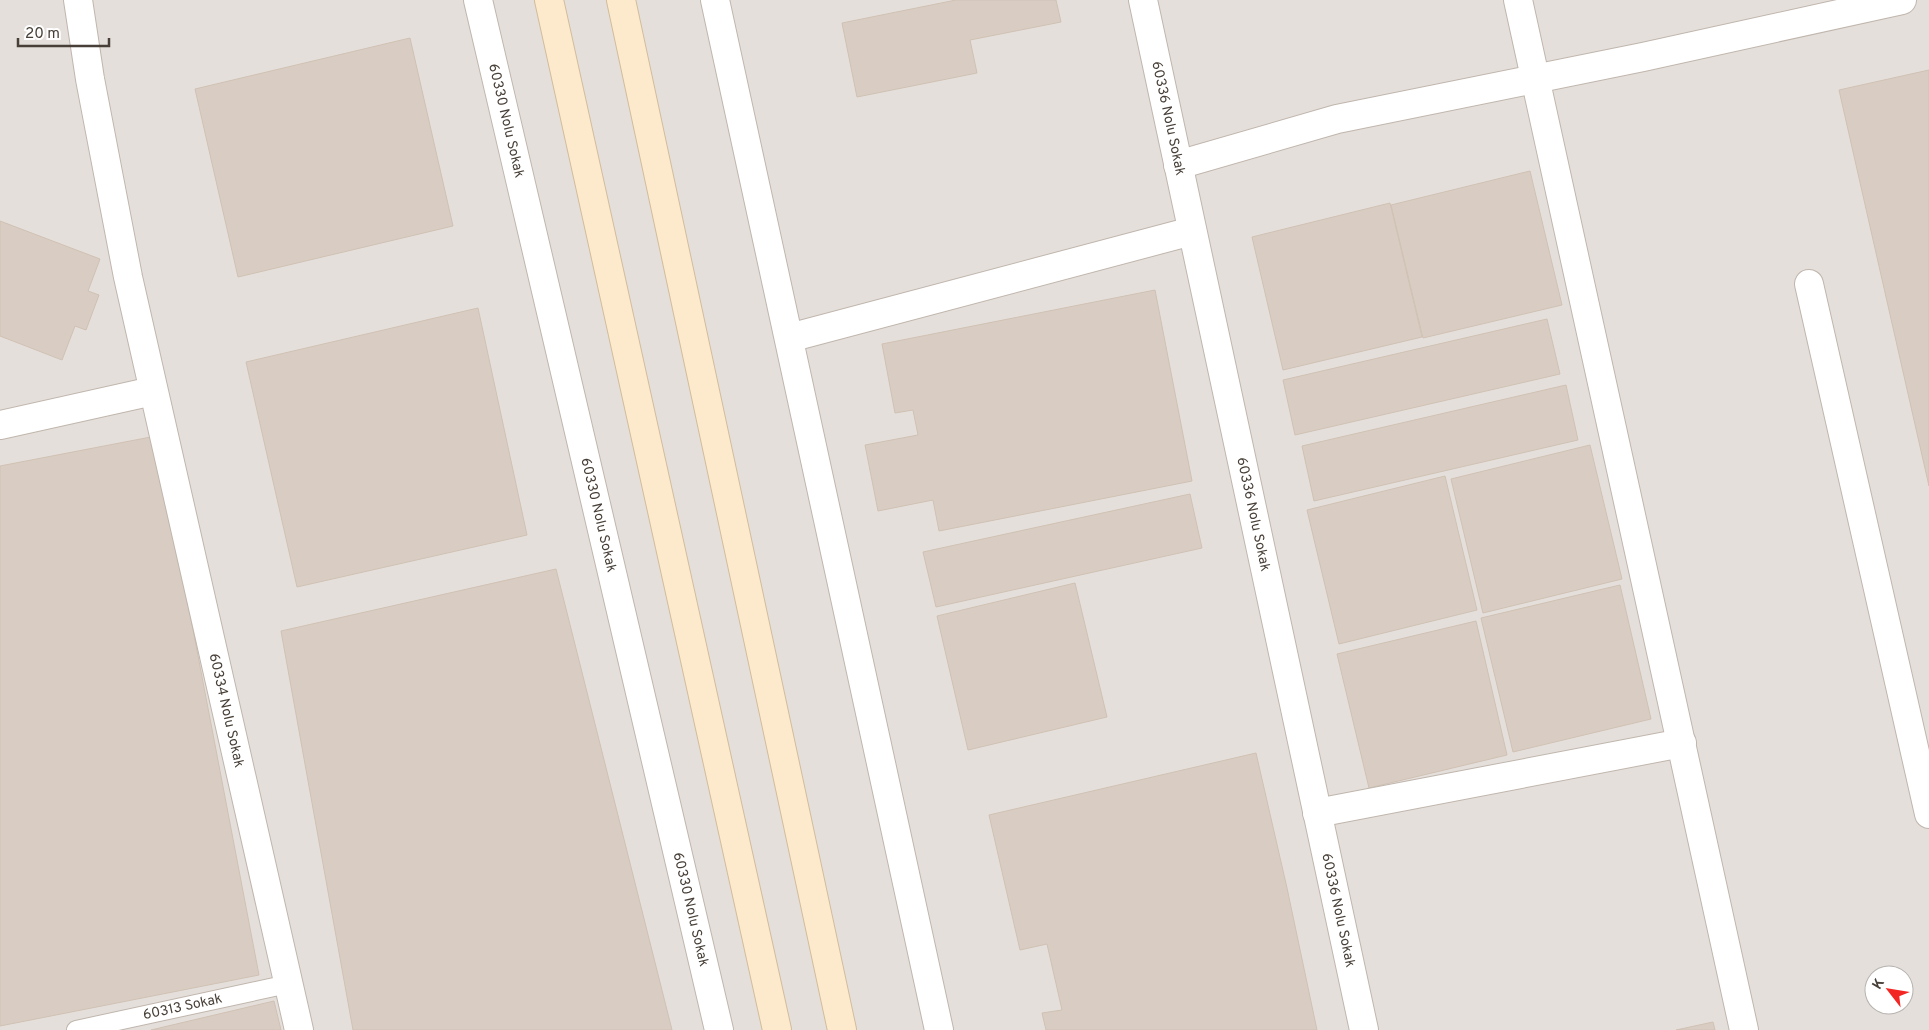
<svg xmlns="http://www.w3.org/2000/svg" width="1929" height="1030" font-family="Overpass,sans-serif">
	<style>
		.industrial { fill: #e4dfdb; fill-rule: evenodd }
		.building { fill: #d9cdc3; stroke: #d0c1b3 }
		.lines { fill: none; stroke-linecap: round; stroke-linejoin: round }
		.lane-casing { stroke: #c0b6ad; stroke-width: 20 }
		.street-casing { stroke: #c0b6ad; stroke-width: 30 }
		.secondary-casing { stroke: #d2bc9b; stroke-width: 30 }
		.lane { stroke: #fff; stroke-width: 18 }
		.street { stroke: #fff; stroke-width: 28 }
		.secondary { stroke: #fdeacc; stroke-width: 28 }
		.labels { text-anchor: middle; dominant-baseline: central; stroke-width: 4.5; stroke-linejoin: round; paint-order: stroke }
		.street-label { font-size: 14px; fill: #484038; stroke: #fff }
	</style>
	<rect width="100%" height="100%" fill="#f4f0ea"/>
	<!-- industrial -->
	<path class="industrial" d="M0 0H1929V1030H0ZM1874 975H1904V1005H1874Z"/>
	<!-- building -->
	<g class="building">
		<path d="M956 0H1056L1061 22 970 40 977 73 857 97 842 23Z"/>
		<path d="M410 38 453 226 238 277 195 89Z"/>
		<path d="M1929 70V486L1839 90Z"/>
		<path d="M1530 171 1562 305 1423 338 1391 205Z"/>
		<path d="M1390 203 1422 337 1283 370 1252 237Z"/>
		<path d="M0 221 100 259 88 291 99 295 86 330 75 326 62 360 0 336Z"/>
		<path d="M1155 290 1192 481 939 531 933 500 878 511 865 445 918 435 913 410 895 413 882 344Z"/>
		<path d="M478 308 527 535 297 587 246 362Z"/>
		<path d="M1547 319 1560 374 1295 435 1283 380Z"/>
		<path d="M1566 385 1578 440 1314 501 1302 446Z"/>
		<path d="M156 436 259 975 0 1026V466Z"/>
		<path d="M1590 445 1622 579 1483 613 1451 479Z"/>
		<path d="M1445 476 1477 610 1339 644 1307 510Z"/>
		<path d="M1190 494 1202 548 936 607 923 552Z"/>
		<path d="M556 569 672 1030H353L281 631Z"/>
		<path d="M1075 583 1107 717 968 750 937 616Z"/>
		<path d="M1620 585 1651 719 1513 752 1481 618Z"/>
		<path d="M1476 621 1507 755 1369 788 1337 654Z"/>
		<path d="M1256 753 1287 888 1317 1030H1046L1042 1013 1062 1010 1047 944 1020 950 989 815Z"/>
		<path d="M274 1001 281 1030H151Z"/>
		<path d="M1713 1022 1715 1030H1676Z"/>
	</g>
	<g class="lines">
		<!-- lane casing -->
		<g class="lane-casing">
			<g id="lane">
				<path id="s1" d="M76 1030 288 984"/>
			</g>
		</g>
		<!-- street casing -->
		<g class="street-casing">
			<g id="street">
				<path id="s2" d="M78 0 90 79 128 277 299 1030"/>
				<path id="s3" d="M478 0 719 1030"/>
				<path d="M715 0 939 1030"/>
				<path id="s4" d="M1143 0 1364 1030"/>
				<path d="M1518 0 1744 1030"/>
				<path d="M1178 165 1337 119 1643 57 1902 0"/>
				<path d="M1809 284 1929 814"/>
				<path d="M789 338 1192 231"/>
				<path d="M0 425 153 391"/>
				<path d="M1317 813 1682 743"/>
			</g>
		</g>
		<!-- secondary casing -->
		<g class="secondary-casing">
			<g id="secondary">
				<path d="M549 0 777 1030"/>
				<path d="M621 0 842 1030"/>
			</g>
		</g>
		<!-- lane -->
		<use href="#lane" class="lane"/>
		<!-- street -->
		<use href="#street" class="street"/>
		<!-- secondary -->
		<use href="#secondary" class="secondary"/>
	</g>
	<g class="labels">
		<!-- street labels -->
		<g class="street-label">
			<text stroke="none"><textPath href="#s4" startOffset="121">60336 Nolu Sokak</textPath></text>
			<text stroke="none"><textPath href="#s3" startOffset="124">60330 Nolu Sokak</textPath></text>
			<text stroke="none"><textPath href="#s3" startOffset="529">60330 Nolu Sokak</textPath></text>
			<text stroke="none"><textPath href="#s4" startOffset="526">60336 Nolu Sokak</textPath></text>
			<text stroke="none"><textPath href="#s2" startOffset="726">60334 Nolu Sokak</textPath></text>
			<text stroke="none"><textPath href="#s3" startOffset="934">60330 Nolu Sokak</textPath></text>
			<text stroke="none"><textPath href="#s4" startOffset="931">60336 Nolu Sokak</textPath></text>
			<text stroke="none"><textPath href="#s1" startOffset="109">60313 Sokak</textPath></text>
		</g>
	</g>
	<!-- north arrow -->
	<g transform="translate(1889 990) rotate(301)"><circle r="24" fill="#ffffff" stroke="#b6b3af"/>
	<path d="M0-4L9 19L0 12L-9 19Z" fill="#f22724"/>
	<text y="-8" font-size="14" font-weight="bold" text-anchor="middle" fill="#484038">K</text>
	</g>
	<!-- scale -->
	<path d="M18 38v8h91v-8" fill="none" stroke="#484038" stroke-width="2.5"/>
	<text x="25" y="38" font-size="15" fill="#484038" stroke="#ffffff" stroke-width="4" paint-order="stroke">20 m</text>
</svg>
